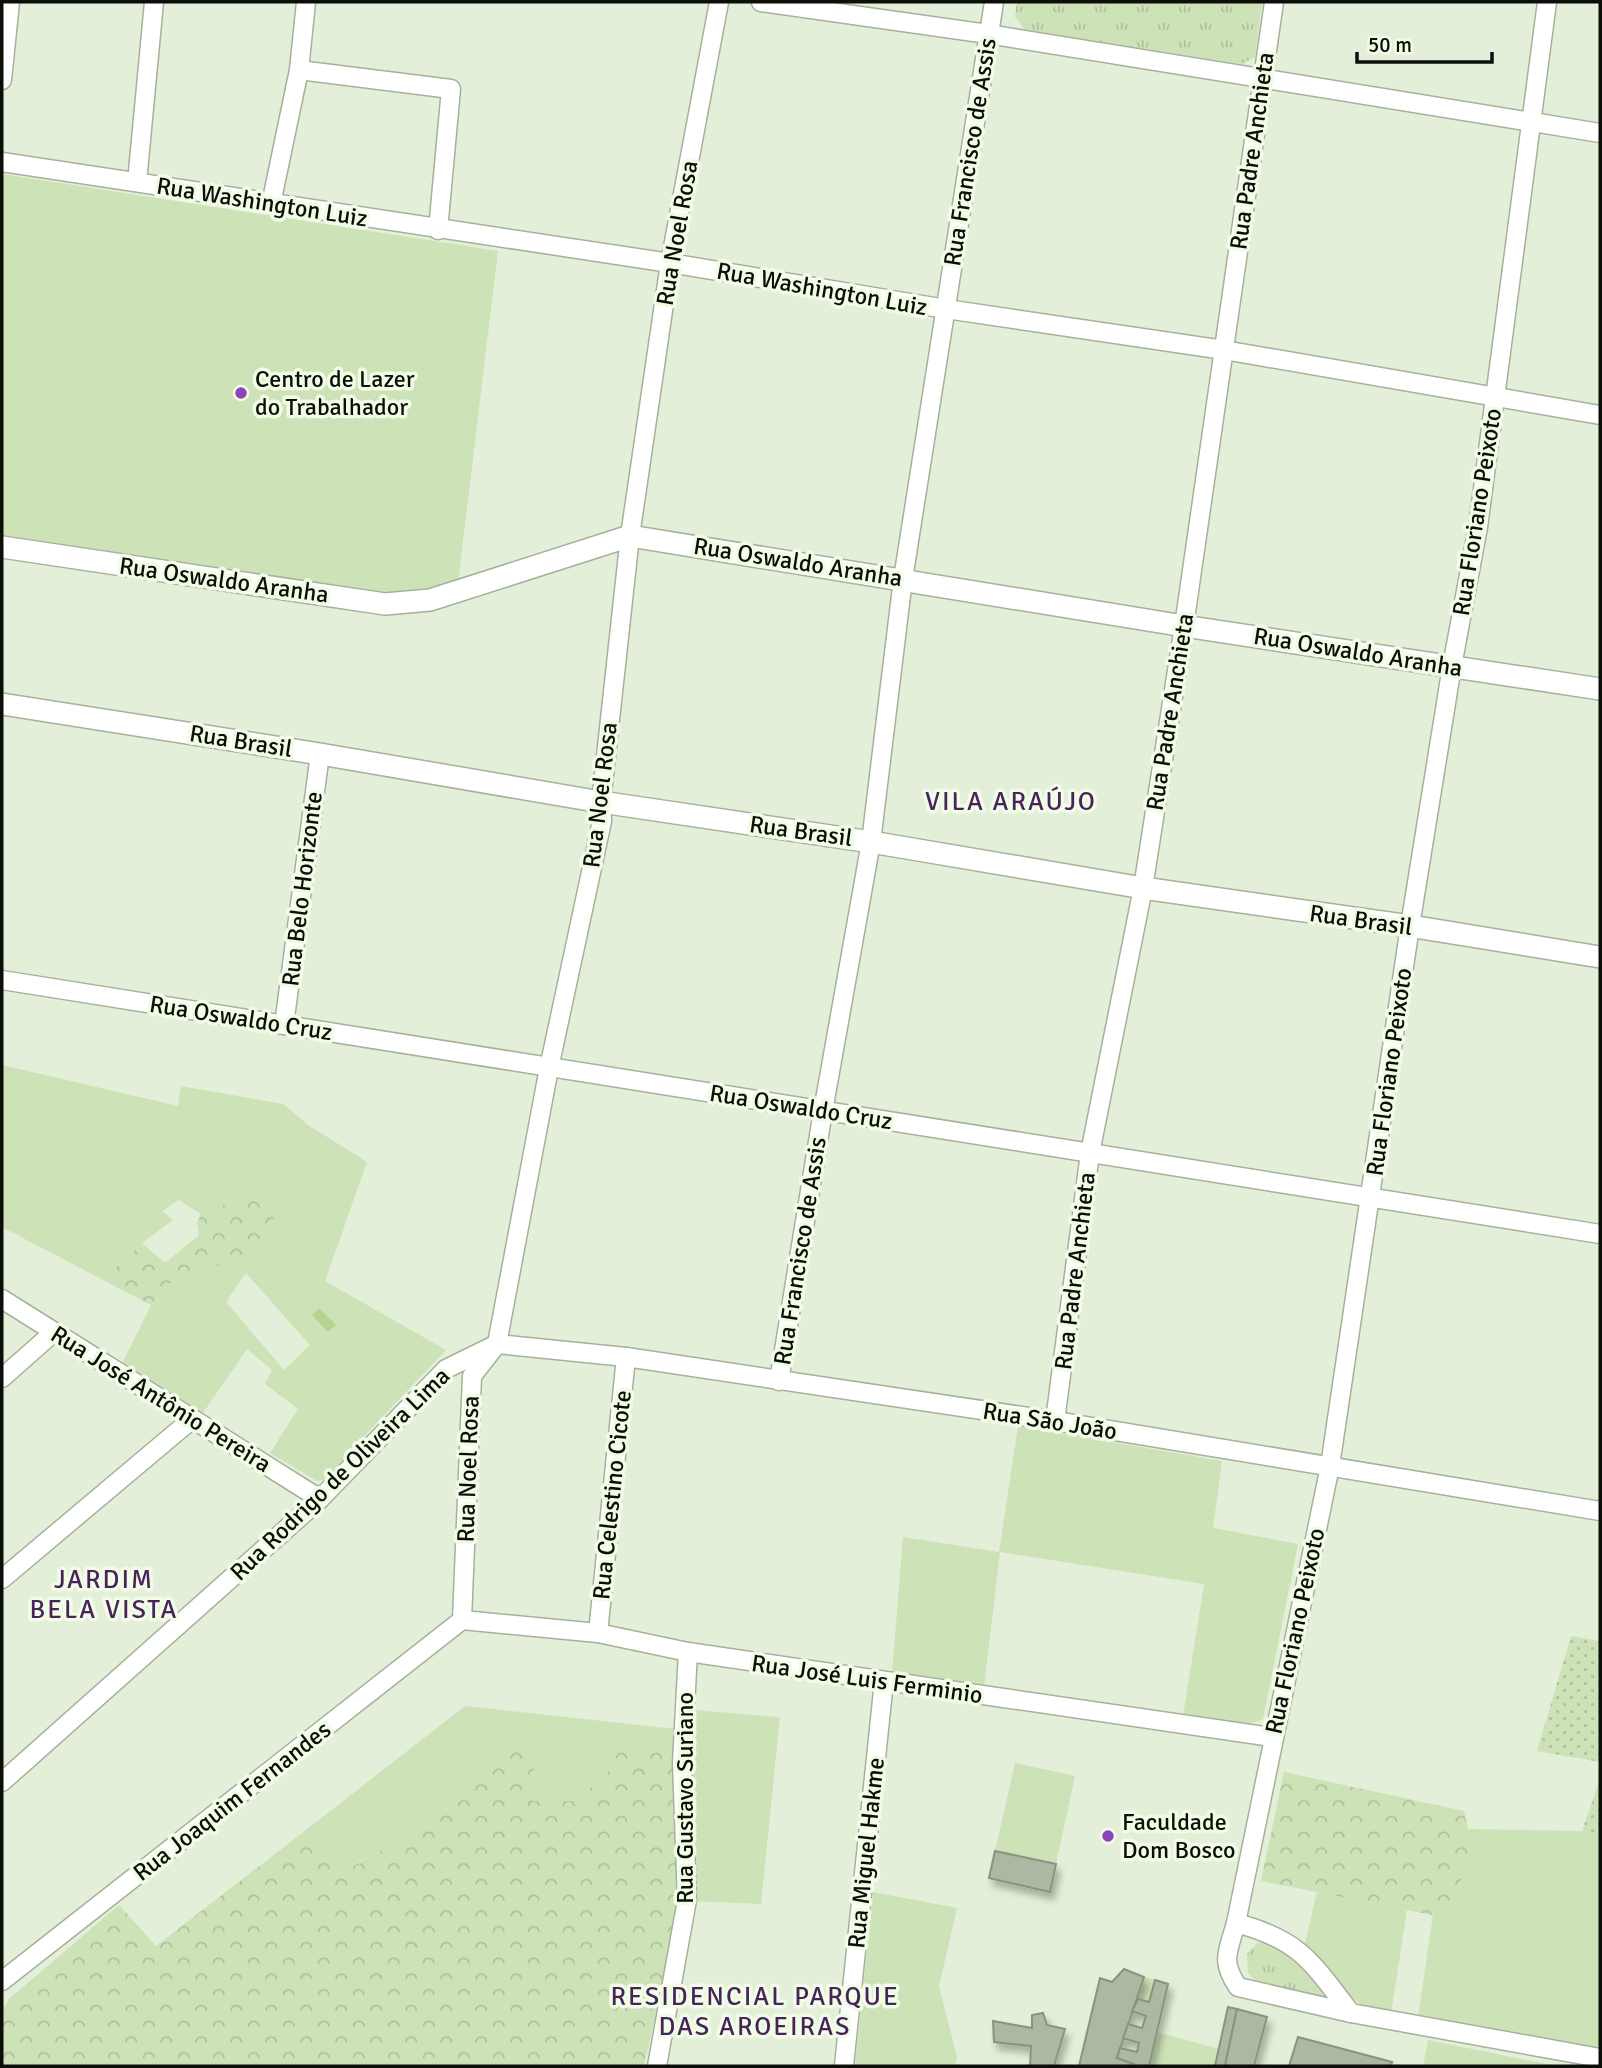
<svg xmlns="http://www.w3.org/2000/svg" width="1602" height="2068" font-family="Signika,sans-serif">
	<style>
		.grass { fill: #cde2b7; fill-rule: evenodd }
		.forest { fill: url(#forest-crowns) }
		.park { fill: url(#park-tufts) }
		.garden { fill: url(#garden-dots) }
		.water { fill: #b4d592 }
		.building { fill: #adb8a3; stroke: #89937f; stroke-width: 2; filter: url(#shadow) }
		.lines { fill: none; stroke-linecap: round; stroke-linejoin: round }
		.minor-casing { stroke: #a6b19c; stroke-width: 21 }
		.tertiary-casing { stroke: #a6b19c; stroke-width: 24 }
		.minor { stroke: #fff; stroke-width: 18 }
		.tertiary { stroke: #fff; stroke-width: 21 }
		.poi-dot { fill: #8f44b6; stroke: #f1fce6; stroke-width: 2.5 }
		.labels { text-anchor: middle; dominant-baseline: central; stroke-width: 7; stroke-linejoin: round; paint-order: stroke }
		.street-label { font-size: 24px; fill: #0b0f07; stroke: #f1fce6 }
		.poi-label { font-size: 24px; fill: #0b0f07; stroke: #f1fce6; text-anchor: start }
		.neighbourhood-label { font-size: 26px; letter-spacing: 2px; fill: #47235a; stroke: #f1fce6 }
	</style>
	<defs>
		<pattern id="forest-crowns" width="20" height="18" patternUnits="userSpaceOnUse" patternTransform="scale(1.75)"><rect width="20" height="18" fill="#cde2b7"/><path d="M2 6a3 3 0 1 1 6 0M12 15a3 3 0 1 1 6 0" fill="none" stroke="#afc19c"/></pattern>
		<pattern id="park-tufts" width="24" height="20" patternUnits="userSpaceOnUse" patternTransform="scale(1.75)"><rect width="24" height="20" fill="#cde2b7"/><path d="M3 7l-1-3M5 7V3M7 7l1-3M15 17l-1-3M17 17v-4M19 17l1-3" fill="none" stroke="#afc19c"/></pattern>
		<pattern id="garden-dots" width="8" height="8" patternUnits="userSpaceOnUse" patternTransform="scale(1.75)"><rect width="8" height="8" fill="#cde2b7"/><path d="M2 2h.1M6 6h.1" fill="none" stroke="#afc19c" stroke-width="1.8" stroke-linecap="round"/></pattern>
		<filter id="shadow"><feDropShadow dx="4" dy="7" stdDeviation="3.5" flood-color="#0004"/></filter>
	</defs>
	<rect width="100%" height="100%" fill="#e3efd9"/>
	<!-- grass -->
	<g class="grass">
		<path d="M2 174 498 251 458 583 432 589 385 594 2 536Z"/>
		<path d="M2 1065 178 1106 181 1086 283 1104 308 1125 367 1162 325 1281 446 1350 352 1449 327 1479 317 1481 270 1453 298 1409 265 1384 272 1370 247 1349 203 1413 123 1362 151 1305 169 1284 194 1278 206 1269 246 1257 226 1199 221 1213 201 1214 179 1200 162 1211 173 1220 142 1243 103 1280 2 1227ZM246 1273 310 1345 284 1370 226 1302Z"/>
		<path d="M1018 1426 1222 1461 1213 1528 1298 1544 1263 1719 1247 1725 1183 1716 1204 1584 1000 1552 984 1687 892 1673 903 1537 999 1552Z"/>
		<path d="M465 1706 676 1729 677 1746 619 1753 605 1777 574 1801H533L535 1741 483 1763 432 1824 339 1873 302 1833Z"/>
		<path d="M694 1710 780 1717 761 1904 692 1901 688 1762Z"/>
		<path d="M1015 1763 1075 1776 1056 1864 995 1851Z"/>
		<path d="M1468 1829 1582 1831 1600 1834V2053L1418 2018 1433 1915 1442 1917 1474 1855Z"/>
		<path d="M873 1892 957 1908 939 1986 957 2057 955 2066H855Z"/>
		<path d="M1317 1892 1407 1910 1391 2014C1384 2012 1375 2012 1369 2009 1341 1995 1329 1962 1305 1943Z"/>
		<path d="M1144 1977 1155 1980 1149 2002 1138 1999Z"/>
		<path d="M1156 2032 1219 2049 1215 2066H1149Z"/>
		<path d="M1428 2040 1556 2066H1423Z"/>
	</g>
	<!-- forest -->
	<g class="forest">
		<path d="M231 1193C251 1195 261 1202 274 1217L263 1247 246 1257 206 1269 194 1278 169 1284 151 1305 103 1280 142 1243 165 1263 199 1235 197 1223 201 1214 220 1213 226 1199Z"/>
		<path d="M535 1740 533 1801H574L605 1777 618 1753 641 1745 677 1746 681 1901 644 2066H3L2 2064V2011L9 1999 119 1905 156 1946 302 1833 340 1873 432 1824 483 1763Z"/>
		<path d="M1284 1772 1464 1811 1474 1855 1442 1917 1261 1881Z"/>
	</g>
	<!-- park -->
	<g class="park">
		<path d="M1017 2H1262L1255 57 1242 64 1025 30 1015 17Z"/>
		<path d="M1264 1942C1297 1951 1310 1970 1330 1996L1328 1999 1256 1981 1248 1973 1247 1954 1257 1943Z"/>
	</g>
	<!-- garden -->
	<g class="garden">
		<path d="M1571 1636 1600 1641V1762L1537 1751Z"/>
		<path d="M1600 1779V1834L1582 1831Z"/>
	</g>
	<!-- water -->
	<path class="water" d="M319 1308 336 1325 328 1332 312 1315Z"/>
	<!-- building -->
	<g class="building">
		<path d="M995 1851 1056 1864 1050 1892 989 1878Z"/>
		<path d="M1124 1969 1144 1977 1117 2058 1134 2064 1133 2066H1079L1100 1978 1112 1982Z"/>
		<path d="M1155 1980 1168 1984 1149 2066H1133L1134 2064 1117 2058 1120 2048 1137 2052 1139 2043 1123 2038 1128 2024 1142 2028 1146 2016 1132 2011 1138 1999 1149 2002Z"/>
		<path d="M1228 2007 1237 2009 1225 2066H1215Z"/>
		<path d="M1237 2009 1267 2017 1254 2066H1225Z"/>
		<path d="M1043 2013 1047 2025 1065 2029 1054 2066H1030L1031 2046 994 2042 993 2021 1032 2028V2015Z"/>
		<path d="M1298 2037 1392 2062 1391 2066H1289Z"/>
	</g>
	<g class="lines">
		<!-- minor casing -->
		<g class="minor-casing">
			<g id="minor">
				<path d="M761 2 988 34 1600 133"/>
				<path d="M1547 2 1478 527 1452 666 1410 926 1330 1466 1236 1923C1228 1952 1220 1961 1238 1987L1351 2013 1600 2058"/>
				<path d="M299 70 451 89 438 230"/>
				<path d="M2 80 10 2"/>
				<path d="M2 162 670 263 946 309 1224 350 1600 415"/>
				<path d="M137 182 154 2"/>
				<path d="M271 204 299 70 306 2"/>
				<path d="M2 980 1600 1234"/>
				<path d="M284 1025 320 754"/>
				<path d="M2 1299 320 1499"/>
				<path d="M2 1378 54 1332"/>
				<path d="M779 1381 823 1111 871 842 903 579 994 2"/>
				<path d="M1055 1421 1090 1153 1143 888 1184 626 1274 2"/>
				<path d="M2 1579 191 1420"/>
				<path d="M462 1620 472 1376 497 1344 549 1068 602 821 601 802 630 536 670 263 719 2"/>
				<path d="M462 1620 598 1633 688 1652 1272 1737"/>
				<path d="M598 1633 626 1357"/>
				<path d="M2 1782 320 1499 446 1369 497 1344 626 1357 1055 1421 1600 1511"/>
				<path d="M1236 1923C1301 1940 1312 1963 1351 2013"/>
				<path d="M2 1981 462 1620"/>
				<path d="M657 2066 687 1900 682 1763 688 1652"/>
				<path d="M844 2066 884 1681"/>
			</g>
		</g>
		<!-- tertiary casing -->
		<g class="tertiary-casing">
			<g id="tertiary">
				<path d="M2 547 385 604 430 600 630 536 1184 626 1600 689"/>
				<path d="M2 704 320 754 601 802 871 842 1143 888 1410 926 1600 957"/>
			</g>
		</g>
		<!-- minor -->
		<use href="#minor" class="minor"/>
		<!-- tertiary -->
		<use href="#tertiary" class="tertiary"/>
	</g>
	<!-- markers -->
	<g class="poi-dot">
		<circle cx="241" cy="393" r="7"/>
		<circle cx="1108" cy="1836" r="7"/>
	</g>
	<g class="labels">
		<!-- street labels -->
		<g class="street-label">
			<text transform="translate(1252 151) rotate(-82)">Rua Padre Anchieta</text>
			<text transform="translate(970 152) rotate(-81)">Rua Francisco de Assis</text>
			<text transform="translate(262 202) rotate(9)">Rua Washington Luiz</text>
			<text transform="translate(677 233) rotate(-80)">Rua Noel Rosa</text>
			<text transform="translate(822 289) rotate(10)">Rua Washington Luiz</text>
			<text transform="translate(1477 512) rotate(-81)">Rua Floriano Peixoto</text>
			<text transform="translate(798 562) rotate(9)">Rua Oswaldo Aranha</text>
			<text transform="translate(224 580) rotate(8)">Rua Oswaldo Aranha</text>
			<text transform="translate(1358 652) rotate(9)">Rua Oswaldo Aranha</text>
			<text transform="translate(1170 712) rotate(-81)">Rua Padre Anchieta</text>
			<text transform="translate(241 741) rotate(9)">Rua Brasil</text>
			<text transform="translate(600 795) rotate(-83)">Rua Noel Rosa</text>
			<text transform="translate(801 831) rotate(8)">Rua Brasil</text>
			<text transform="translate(302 889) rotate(-83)">Rua Belo Horizonte</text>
			<text transform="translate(1361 920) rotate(8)">Rua Brasil</text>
			<text transform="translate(241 1018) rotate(9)">Rua Oswaldo Cruz</text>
			<text transform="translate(1389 1072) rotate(-82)">Rua Floriano Peixoto</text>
			<text transform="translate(801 1107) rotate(9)">Rua Oswaldo Cruz</text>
			<text transform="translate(800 1251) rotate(-81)">Rua Francisco de Assis</text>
			<text transform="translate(1075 1271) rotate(-83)">Rua Padre Anchieta</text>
			<text transform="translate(161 1399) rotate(32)">Rua José Antônio Pereira</text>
			<text transform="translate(1050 1421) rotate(9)">Rua São João</text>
			<text transform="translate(468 1469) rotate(-88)">Rua Noel Rosa</text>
			<text transform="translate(340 1474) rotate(-44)">Rua Rodrigo de Oliveira Lima</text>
			<text transform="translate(612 1495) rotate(-84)">Rua Celestino Cicote</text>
			<text transform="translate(1295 1631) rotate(-78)">Rua Floriano Peixoto</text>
			<text transform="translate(867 1679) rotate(8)">Rua José Luis Ferminio</text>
			<text transform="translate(685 1798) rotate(-90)">Rua Gustavo Suriano</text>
			<text transform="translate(232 1801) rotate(-38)">Rua Joaquim Fernandes</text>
			<text transform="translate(866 1853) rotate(-84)">Rua Miguel Hakme</text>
		</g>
		<!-- poi labels -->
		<g class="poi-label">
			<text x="255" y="379">Centro de Lazer<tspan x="255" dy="28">do Trabalhador</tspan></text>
			<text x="1122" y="1822">Faculdade<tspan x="1122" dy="28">Dom Bosco</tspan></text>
		</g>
		<!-- neighbourhood labels -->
		<g class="neighbourhood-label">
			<text x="1011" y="802">VILA ARAÚJO</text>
			<text x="104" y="1580">JARDIM<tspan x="104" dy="30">BELA VISTA</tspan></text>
			<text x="755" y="1997">RESIDENCIAL PARQUE<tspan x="755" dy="30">DAS AROEIRAS</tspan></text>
		</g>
	</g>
	<!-- border -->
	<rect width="1602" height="2068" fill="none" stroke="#0b0f07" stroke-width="7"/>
	<!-- scale -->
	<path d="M1357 52v10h135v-10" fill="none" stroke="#0b0f07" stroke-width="3.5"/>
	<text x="1368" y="52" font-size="21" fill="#0b0f07" stroke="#f1fce6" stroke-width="5" paint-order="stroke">50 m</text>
</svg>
